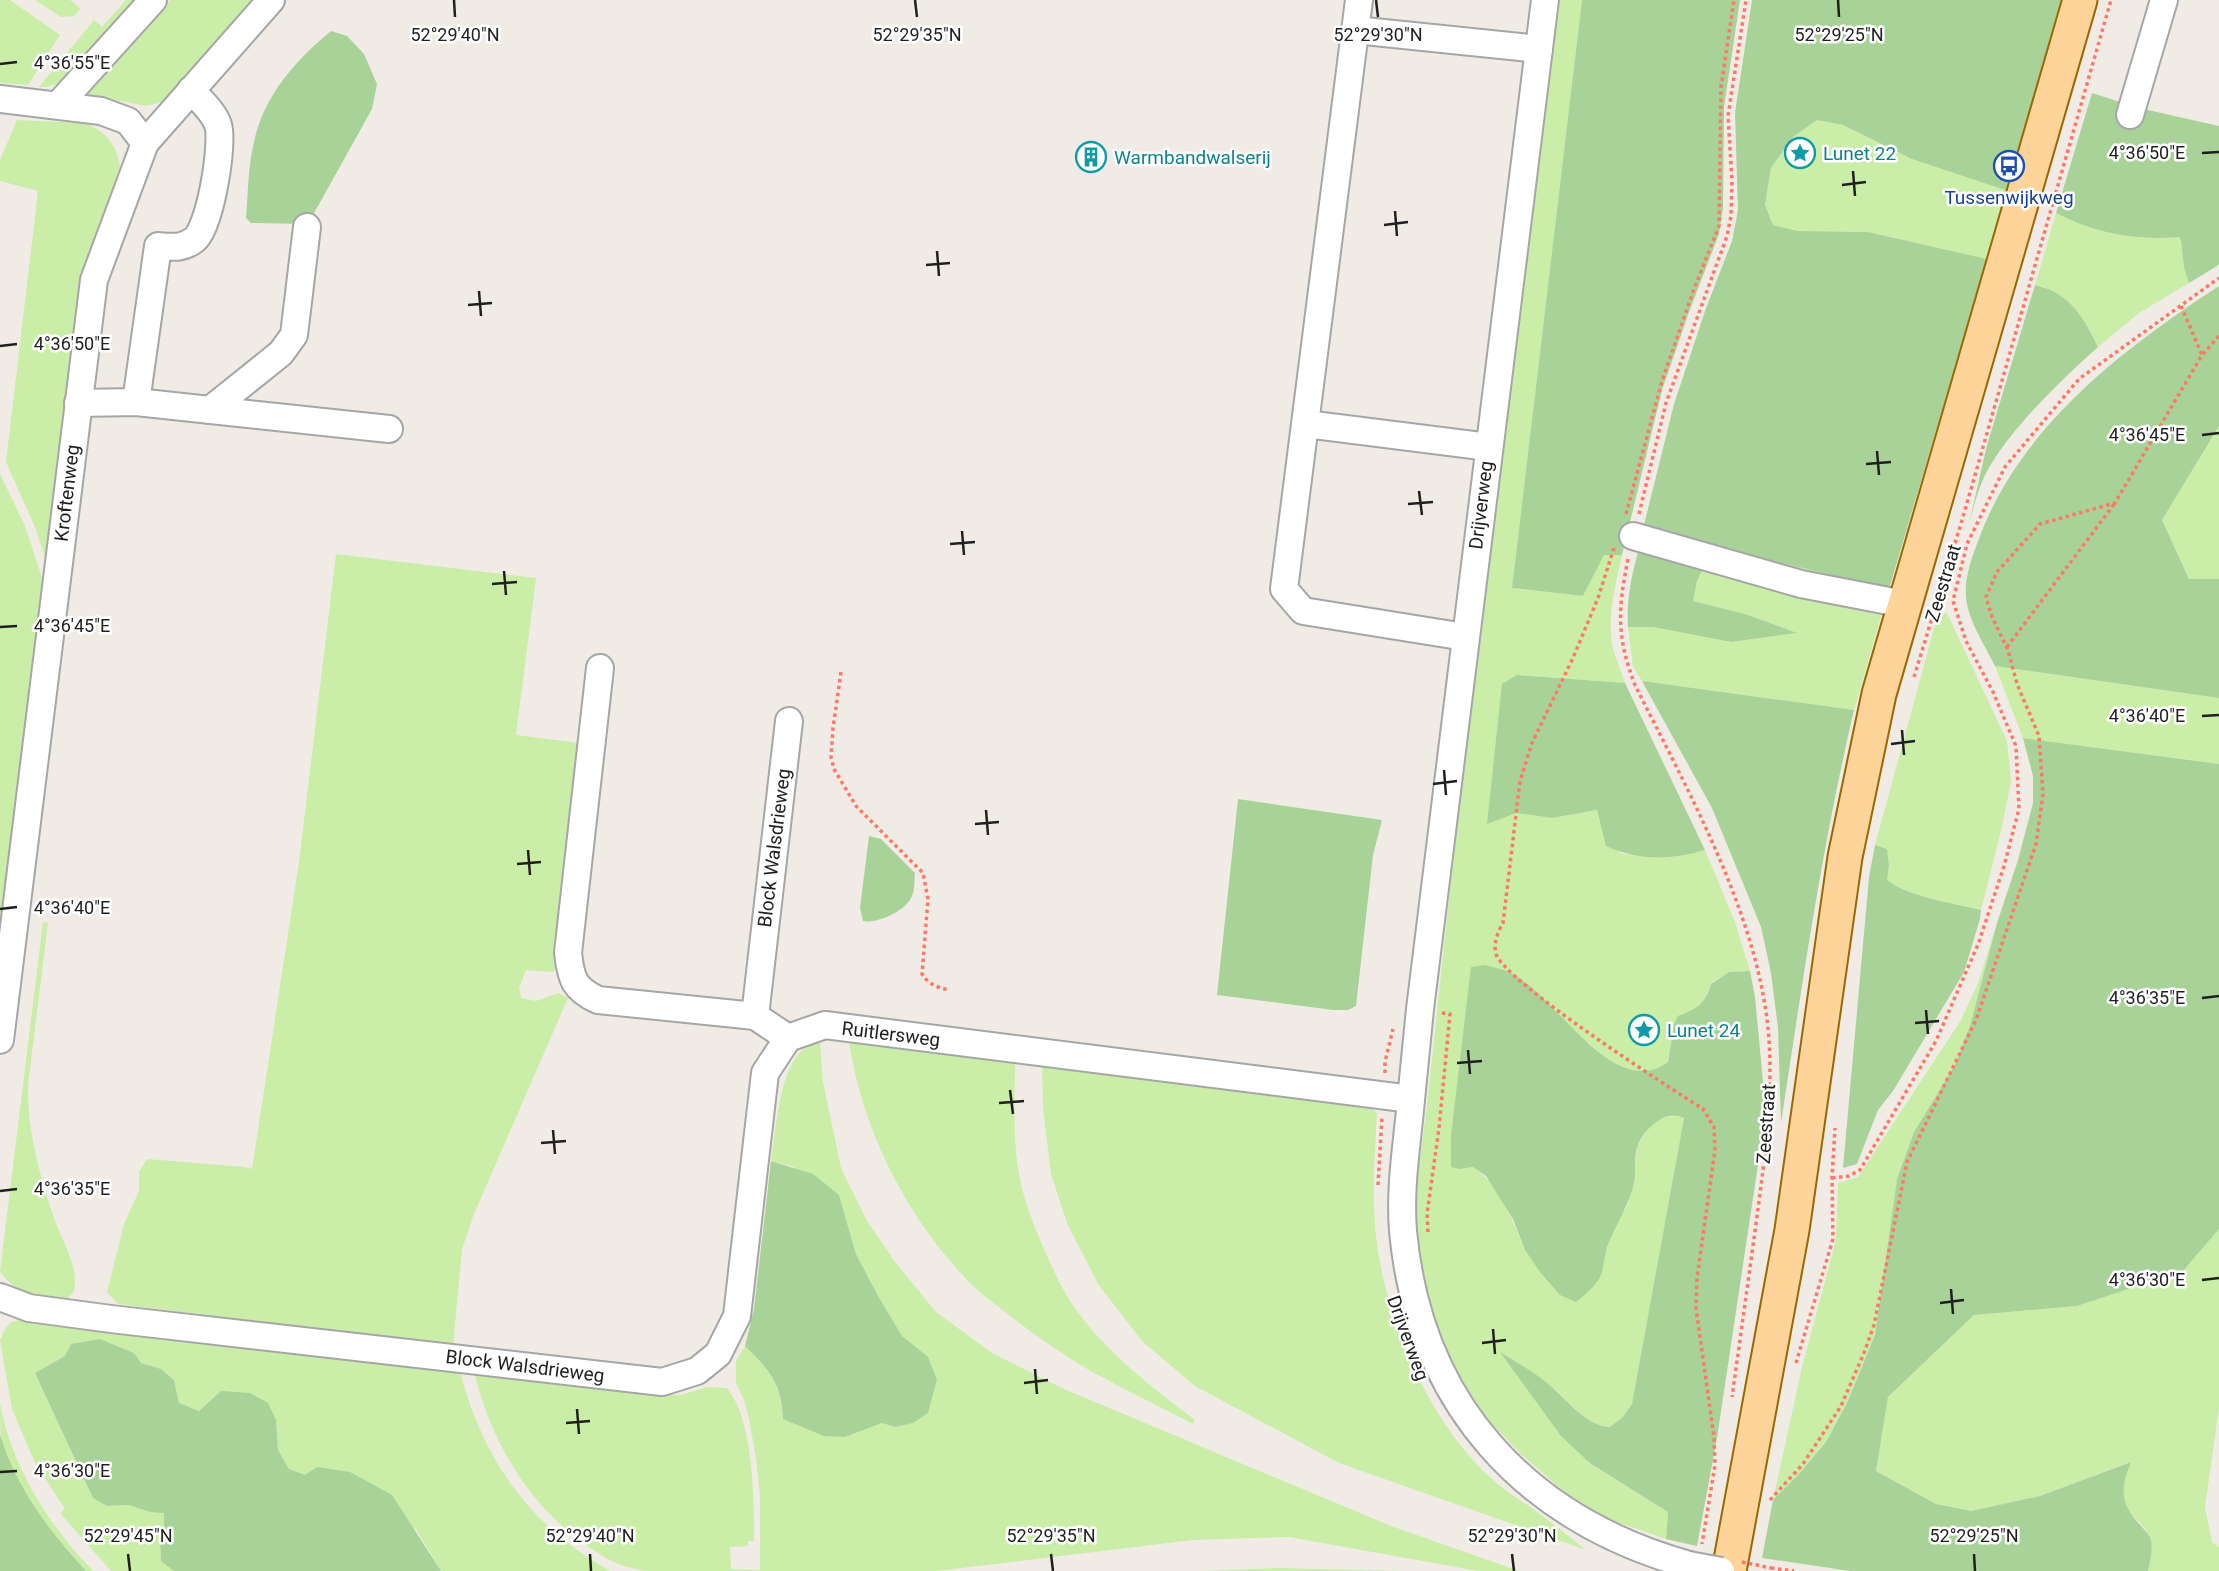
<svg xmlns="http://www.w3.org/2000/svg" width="2219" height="1571" font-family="Roboto,sans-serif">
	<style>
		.grass { fill: #caeda8 }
		.forest { fill: #a8d297 }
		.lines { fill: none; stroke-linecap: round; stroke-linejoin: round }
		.minor-casing { stroke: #a6a6a6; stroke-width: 30 }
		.major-casing { stroke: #9a6700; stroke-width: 37 }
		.path { stroke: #ff7767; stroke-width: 3.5; stroke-dasharray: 3.5 3.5; stroke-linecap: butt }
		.minor { stroke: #fff; stroke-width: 26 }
		.major { stroke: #ffd49b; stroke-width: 33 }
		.minor-bridge-casing { stroke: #a6a6a6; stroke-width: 30; stroke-linecap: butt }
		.path-bridge { stroke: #ff7767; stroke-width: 3.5; stroke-dasharray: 3.5 3.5; stroke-linecap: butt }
		.minor-bridge { stroke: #fff; stroke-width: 26 }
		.ticks { fill: none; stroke: #1f1f1f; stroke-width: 2.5 }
		.labels { text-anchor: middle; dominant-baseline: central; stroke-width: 5; stroke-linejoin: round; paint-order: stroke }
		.culture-label { font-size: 19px; fill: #0d838f; stroke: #fff; text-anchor: start }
		.transit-label { font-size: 19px; fill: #164399; stroke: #fff }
		.street-label { font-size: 19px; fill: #1f1f1f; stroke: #fff }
		.ticks-label { font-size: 18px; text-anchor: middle; fill: #1f1f1f; stroke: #fff; stroke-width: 5; stroke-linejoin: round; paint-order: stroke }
	</style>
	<rect width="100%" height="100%" fill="#f0ece5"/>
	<!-- grass -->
	<g class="grass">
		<path d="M0 0H10L60 35 28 85 0 83Z"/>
		<path d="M35 0H70L81 9 74 16 61 17Z"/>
		<path d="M126 0H145L66 81 47 87H39L94 20 102 27Z"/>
		<path d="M170 0H258L166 101 146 106 84 94Z"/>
		<path d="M1560 0H1582L1512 588 1583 596 1604 555H1622C1616 585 1605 621 1614 652 1617 663 1622 673 1625 683L1517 675 1516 813 1552 818 1598 810 1599 821 1620 853C1655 858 1671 860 1705 850L1735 922 1750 971 1729 972 1711 983C1705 1005 1692 1012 1674 1024L1668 1062 1656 1071C1646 1071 1637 1072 1628 1069 1599 1060 1549 1006 1526 984L1451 1136V1166L1459 1169 1473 1167C1500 1185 1513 1221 1525 1250L1600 1277 1606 1250 1615 1226 1627 1206 1635 1180 1637 1146 1651 1125 1663 1118 1678 1115 1684 1118 1632 1404 1623 1417 1610 1427C1587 1426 1566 1399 1550 1385L1590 1464 1668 1512 1666 1539 1609 1519 1566 1493 1523 1456 1486 1418 1451 1361 1421 1282 1412 1219 1427 1105 1463 768Z"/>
		<path d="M17 120 85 123C105 131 117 145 120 166L90 250 46 560 35 527 6 462 38 191 0 181V160Z"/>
		<path d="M1817 120 1843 125 1912 159 2008 191 1987 259 1868 232 1798 231 1773 225 1765 205 1771 168 1793 137Z"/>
		<path d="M2056 213C2094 233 2136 241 2179 237L2181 240 2184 268 2189 283 2139 313 2098 347 2088 326 2044 287 2035 285Z"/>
		<path d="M2219 426V579H2189L2162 520Z"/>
		<path d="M0 474 25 526 44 584 0 943Z"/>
		<path d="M1643 529 1889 589 1854 710 1642 681 1633 667 1628 627H1653L1731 642 1796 633 1745 614 1693 601 1697 581Z"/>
		<path d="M336 554 536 578 516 735 587 744 562 963 553 972 526 970 519 988 521 998 536 1001 558 993 568 998 474 1214 462 1249 453 1346 118 1304 107 1292 124 1224 139 1191V1172L147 1159 245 1167 252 1169 299 862Z"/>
		<path d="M1947 613 2007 741 2011 781 2002 827 1981 910C1951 902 1912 898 1887 880L1889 866 1887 849 1875 845 1938 614Z"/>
		<path d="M1995 666 2219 698V764L2023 738Z"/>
		<path d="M43 922 48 923 28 1085C27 1130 40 1176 54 1218 62 1241 79 1266 74 1291L68 1298 63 1300C34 1296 20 1296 0 1272Z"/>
		<path d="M1997 923 1970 1026 1955 1065 1914 1132 1897 1179 1875 1335 1847 1403 1826 1442 1798 1475 1773 1500 1802 1367 1836 1240 1838 1183 1858 1177 1961 1020 1978 983Z"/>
		<path d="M849 1041 1015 1061C1015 1100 1012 1141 1020 1179 1024 1200 1032 1220 1040 1240 1051 1264 1061 1290 1077 1311 1109 1355 1153 1388 1195 1420L1193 1424C1159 1406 1123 1389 1089 1370 1060 1353 1032 1333 1005 1312 994 1303 982 1295 972 1285 908 1220 862 1131 849 1041Z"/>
		<path d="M820 1042 823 1082 841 1168 866 1219 895 1262 936 1312 992 1353 1064 1389 1391 1526 1519 1571H1478L1289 1537 1193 1540 937 1571H644C632 1568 618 1565 608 1559 539 1521 493 1450 475 1375L650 1394 681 1395 707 1387 727 1388C754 1421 754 1499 754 1541H748V1546L730 1547 731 1569 760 1570V1496L756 1458 749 1419 744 1400 736 1383V1361L745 1346C770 1371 780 1382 783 1419L845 1437 882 1423 895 1427 912 1423 928 1413 937 1380 928 1358 902 1336 877 1294 856 1254 839 1195 792 1166 771 1161C776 1131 779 1067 804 1049 808 1046 815 1044 820 1042Z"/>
		<path d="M1042 1063 1366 1105 1377 1113C1375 1150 1372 1187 1375 1224 1381 1311 1427 1422 1493 1480 1506 1492 1522 1501 1536 1511 1553 1524 1570 1537 1586 1550L1339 1463 1195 1386 1142 1341 1098 1284 1067 1223 1051 1174 1043 1108Z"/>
		<path d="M2219 1229V1408L2205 1507 2212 1542 2219 1547V1571H2148C2150 1560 2154 1548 2150 1537 2143 1521 2125 1514 2122 1495 2120 1483 2127 1472 2130 1462L2040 1496 1971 1511 1936 1504 1876 1471 1888 1397 1974 1315 2077 1306 2183 1271Z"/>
		<path d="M25 1319 460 1372C484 1461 529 1525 610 1571H441L416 1529 289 1469 278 1450 276 1420 221 1391 199 1411 179 1403 174 1380 161 1369 141 1363 134 1353 100 1339 72 1344 65 1356 35 1373 93 1498 107 1506 129 1505 150 1512H164V1524L160 1538 161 1560 174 1571H111L60 1513 65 1509 35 1463 12 1409 0 1340 5 1329 11 1322Z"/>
		<path d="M0 1403C11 1465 49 1526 93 1571H86C56 1538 9 1480 1 1436 0 1426 0 1414 0 1403Z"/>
		<path d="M1275 1568 1403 1571H1204Z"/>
	</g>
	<!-- forest -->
	<g class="forest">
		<path d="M1582 0H1740L1724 107 1723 208 1719 234 1689 312 1662 390 1622 555H1604L1583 596 1512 588Z"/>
		<path d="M1752 0H2064L2008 191 1912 159 1843 125 1817 120 1793 137 1771 168 1765 205 1773 225 1798 231 1868 232 1987 259 1889 589 1643 529 1674 404 1705 311 1732 241 1738 210 1735 113Z"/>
		<path d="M331 31 347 36 364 54 377 84 372 109 308 224 251 223 246 218C248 193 248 166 254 142 264 95 295 61 331 31Z"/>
		<path d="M2092 93 2139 108 2219 126V264L2217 266 2189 283 2184 268 2181 240 2179 237C2136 241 2094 233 2056 213Z"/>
		<path d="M2035 285C2069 293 2084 317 2098 347 2062 379 2000 438 1982 482 1976 496 1973 510 1969 524L1986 449Z"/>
		<path d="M2219 286V426L2162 520 2189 579H2219V698L1995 666C1985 645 1968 621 1966 597 1964 576 1973 555 1980 536 2022 425 2123 349 2219 286Z"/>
		<path d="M1639 548 1705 563 1697 581 1693 601 1745 614 1797 633 1731 642 1653 627H1628C1626 599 1632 574 1639 548Z"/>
		<path d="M1517 675 1625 683 1705 850C1672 860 1639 861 1606 846L1597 810 1552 818 1516 813 1487 824 1502 684Z"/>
		<path d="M1642 681 1854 710C1822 846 1802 985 1781 1123L1778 1028 1771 973 1761 927 1712 808Z"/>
		<path d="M2023 738 2219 764V1229L2183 1271 2077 1306 1974 1315 1888 1397 1876 1471 1936 1504 1971 1511 2040 1496 2131 1462C2122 1484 2119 1500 2135 1519 2139 1525 2147 1531 2150 1537 2154 1548 2150 1560 2148 1571H1850L1762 1558 1773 1500 1798 1475 1826 1442 1847 1403 1875 1335 1897 1179 1914 1132 1955 1065 1970 1026 1997 923 2018 860 2033 803V776Z"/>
		<path d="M1238 799 1382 820 1373 855 1356 1006 1348 1010H1333L1217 995Z"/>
		<path d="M869 836 881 839 915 873C914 880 915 890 912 896 906 911 877 924 863 921L860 908Z"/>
		<path d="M1875 845 1887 849 1889 866 1887 880C1909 897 1953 903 1981 910L1980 919 1964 972 1893 1091 1878 1110 1857 1164 1843 1168 1869 877Z"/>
		<path d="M1485 965C1494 968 1504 969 1511 973 1554 993 1613 1103 1668 1062L1674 1024 1678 1016C1697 1009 1705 1004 1711 984L1729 972 1750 971 1755 997 1764 1092 1761 1145 1717 1438 1697 1546 1666 1539 1668 1512 1591 1464 1561 1436 1500 1352C1516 1362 1532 1371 1547 1383 1565 1397 1585 1426 1610 1427L1623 1417 1632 1404 1684 1118C1666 1108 1644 1129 1638 1145 1633 1156 1637 1171 1634 1183 1629 1206 1615 1225 1607 1247 1604 1257 1604 1270 1599 1279 1593 1288 1585 1295 1576 1302L1560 1295 1540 1272 1525 1250 1513 1219 1486 1176 1473 1167 1459 1169 1451 1167V1136L1471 967Z"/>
		<path d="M771 1161 813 1174 839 1195 856 1254 877 1294 902 1336 928 1357 937 1380 928 1413 913 1423 895 1427 882 1423 845 1437 824 1436 783 1419C781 1382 770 1371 745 1346L754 1309Z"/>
		<path d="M100 1339 134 1353 141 1363 161 1369 174 1380 179 1403 199 1411 221 1391 250 1393 268 1403 276 1420 278 1450 289 1469 305 1475 317 1467 350 1472 392 1495 441 1571H174L161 1561 160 1538 164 1524V1513L150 1512 129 1505 107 1506 93 1498 35 1373 65 1356 71 1344Z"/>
		<path d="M0 1434C14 1485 50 1532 86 1571H0Z"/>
	</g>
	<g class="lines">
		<!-- minor casing -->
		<g class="minor-casing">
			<g id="minor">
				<path d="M1359 0 1284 589 1303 611 1465 637"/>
				<path d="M1545 0 1420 1009C1416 1046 1413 1083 1409 1120 1405 1157 1400 1194 1403 1231 1419 1404 1525 1519 1689 1565"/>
				<path d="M1355 30 1539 49"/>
				<path d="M0 99 101 111 128 121 145 143"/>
				<path d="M59 104 153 0"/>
				<path d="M2130 115 2164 0"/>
				<path d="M136 402 158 246C172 247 182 249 194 240 210 229 224 143 218 125 214 112 200 100 191 90"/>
				<path d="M78 403 136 402 389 429"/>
				<path d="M210 410 281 353 294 335 307 227"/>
				<path d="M1306 424 1489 447"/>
				<path d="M1633 536 1801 584 1904 604"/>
				<path d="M600 668 568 953C571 979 574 989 598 1000L755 1016 788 1038 825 1025 1411 1099"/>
				<path d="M755 1016 789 721"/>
				<path d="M0 1040 94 280 145 143 271 0"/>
				<path d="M0 1297 29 1308 111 1319 662 1382 697 1371 718 1354 737 1316 765 1073 788 1038"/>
			</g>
		</g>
		<!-- major casing -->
		<g class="major-casing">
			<path id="major" d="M1729 1571 1792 1230 1845 857 1879 694 2080 0"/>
		</g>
		<!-- path -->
		<g class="path">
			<path d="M2181 306 2202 355"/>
			<path d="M1626 514 1662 381 1694 289 1719 226 1721 87 1734 0"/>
			<path d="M1639 514 1666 403 1727 236 1731 216 1732 180 1728 116 1746 0"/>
			<path d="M1614 548 1598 598 1573 658 1532 743 1520 781 1503 923C1498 931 1493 944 1496 954 1505 982 1670 1088 1703 1109L1714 1127 1715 1150 1697 1278 1696 1308 1714 1437 1715 1465 1702 1544"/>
			<path d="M1628 559C1618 609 1616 636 1635 685 1688 791 1761 920 1769 1040 1773 1101 1764 1163 1756 1224 1748 1282 1740 1340 1732 1397"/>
			<path d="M2007 647 2115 503"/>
			<path d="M841 672 833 728 831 757 834 769 856 806 923 873 928 899 922 974C929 985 937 987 949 990"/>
			<path d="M1914 677 1963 517 2111 0"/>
			<path d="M1385 1073V1062L1393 1029"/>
			<path d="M1832 1178 1849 1176 1860 1170 1936 1041 1979 942 2004 866 2019 809 2016 746 1993 692 1966 641 1953 601 1967 544 2005 467 2079 379 2219 278"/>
			<path d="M1378 1185 1382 1116"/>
			<path d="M1428 1232 1427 1214 1439 1128 1450 1014 1442 1013"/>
			<path d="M1796 1363 1833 1239 1832 1178 1835 1128"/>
			<path d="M1770 1500 1803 1464 1841 1406 1864 1353 1874 1325 1907 1162 1976 1020 2036 844 2043 794 2039 736 2017 684 2008 650 1992 617 1986 597 1997 572 2040 524 2115 503 2202 355 2219 336"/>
			<path d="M1771 1568 1794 1571"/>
		</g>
		<!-- minor -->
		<use href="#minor" class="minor"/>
		<!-- major -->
		<use href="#major" class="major"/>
		<!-- minor-bridge casing -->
		<g class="minor-bridge-casing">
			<path id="minor-bridge" d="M1689 1565 1721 1571"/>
		</g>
		<!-- path-bridge -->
		<path class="path-bridge" d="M1742 1562 1771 1568"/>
		<!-- minor-bridge -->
		<use href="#minor-bridge" class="minor-bridge"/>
	</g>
	<!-- ticks -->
	<path class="ticks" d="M454 0 455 17M915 0 917 17M1376 0 1378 17M1838 0 1839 17M0 64 17 62M2202 153 2219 152M1853 171 1855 196M1842 185 1866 182M1395 211 1397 236M1384 225 1408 222M937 251 939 276M926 265 950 263M479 291 481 316M468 305 492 303M0 346 17 344M2202 435 2219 433M1877 451 1879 475M1866 464 1891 462M1419 491 1422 515M1408 504 1433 502M962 531 964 555M950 544 975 542M504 571 506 595M492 584 517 582M0 627 17 626M2202 716 2219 715M1902 730 1904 755M1891 744 1915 741M1444 770 1446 795M1433 784 1457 781M986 810 988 835M975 824 999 822M528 850 530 875M517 864 541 862M0 909 17 907M2202 998 2219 996M1926 1010 1928 1034M1915 1023 1939 1021M1468 1050 1470 1074M1457 1063 1482 1061M1010 1090 1013 1114M999 1103 1024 1101M553 1130 555 1154M541 1143 566 1141M0 1191 17 1189M2202 1280 2219 1278M1951 1289 1953 1314M1940 1303 1964 1300M1493 1329 1495 1354M1482 1343 1506 1340M1035 1369 1037 1394M1024 1383 1048 1380M577 1409 579 1434M566 1423 590 1421M0 1472 17 1471M128 1554 130 1571M590 1554 591 1571M1051 1554 1053 1571M1512 1554 1514 1571M1974 1554 1975 1571"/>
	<!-- icons -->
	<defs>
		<g id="sight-ring" transform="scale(1.575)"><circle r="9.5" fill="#fff" stroke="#0f9aa8" stroke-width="1.5"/><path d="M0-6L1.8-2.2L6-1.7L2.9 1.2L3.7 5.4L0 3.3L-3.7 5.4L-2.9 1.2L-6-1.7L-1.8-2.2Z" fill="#0f9aa8"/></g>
		<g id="building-ring" transform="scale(1.575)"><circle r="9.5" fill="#fff" stroke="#0f9aa8" stroke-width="1.5"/><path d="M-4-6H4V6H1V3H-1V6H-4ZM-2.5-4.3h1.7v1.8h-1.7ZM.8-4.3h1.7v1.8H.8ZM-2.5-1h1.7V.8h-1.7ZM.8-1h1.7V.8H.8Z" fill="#0f9aa8"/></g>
		<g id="bus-ring" transform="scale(1.575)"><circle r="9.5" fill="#fff" stroke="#1a4fb4" stroke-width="1.5"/><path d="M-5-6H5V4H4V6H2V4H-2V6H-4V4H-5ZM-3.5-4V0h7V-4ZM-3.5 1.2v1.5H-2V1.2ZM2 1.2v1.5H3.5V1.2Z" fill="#1a4fb4"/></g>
	</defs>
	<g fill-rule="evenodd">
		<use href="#sight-ring" x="1800" y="153"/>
		<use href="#building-ring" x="1091" y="157"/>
		<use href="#bus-ring" x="2009" y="166"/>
		<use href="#sight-ring" x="1644" y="1030"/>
	</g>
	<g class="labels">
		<!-- culture labels -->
		<g class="culture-label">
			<text x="1823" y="153">Lunet 22</text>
			<text x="1114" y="157">Warmbandwalserij</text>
			<text x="1667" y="1030">Lunet 24</text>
		</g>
		<!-- transit labels -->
		<g class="transit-label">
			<text x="2009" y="197">Tussenwijkweg</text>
		</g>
		<!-- street labels -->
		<g class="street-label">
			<text transform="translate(67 493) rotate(-83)">Kroftenweg</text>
			<text transform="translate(1481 505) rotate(-83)">Drijverweg</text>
			<text transform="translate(1943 583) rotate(-73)">Zeestraat</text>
			<text transform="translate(774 848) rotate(-83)">Block Walsdrieweg</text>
			<text transform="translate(891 1034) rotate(7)">Ruitlersweg</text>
			<text transform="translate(1766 1124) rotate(-86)">Zeestraat</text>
			<text transform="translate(1408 1338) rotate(70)">Drijverweg</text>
			<text transform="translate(525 1366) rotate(7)">Block Walsdrieweg</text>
		</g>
	</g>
	<g class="ticks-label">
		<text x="455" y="41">52°29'40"N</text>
		<text x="917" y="41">52°29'35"N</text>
		<text x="1378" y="41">52°29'30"N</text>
		<text x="1839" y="41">52°29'25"N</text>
		<text x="72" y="69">4°36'55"E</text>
		<text x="2147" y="159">4°36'50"E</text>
		<text x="72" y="350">4°36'50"E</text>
		<text x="2147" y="441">4°36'45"E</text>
		<text x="72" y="632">4°36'45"E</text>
		<text x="2147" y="722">4°36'40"E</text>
		<text x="72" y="914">4°36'40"E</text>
		<text x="2147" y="1004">4°36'35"E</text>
		<text x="72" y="1195">4°36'35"E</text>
		<text x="2147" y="1286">4°36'30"E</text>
		<text x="72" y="1477">4°36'30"E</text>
		<text x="128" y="1542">52°29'45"N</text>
		<text x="590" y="1542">52°29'40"N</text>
		<text x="1051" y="1542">52°29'35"N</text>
		<text x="1512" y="1542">52°29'30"N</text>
		<text x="1974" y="1542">52°29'25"N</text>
	</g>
</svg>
